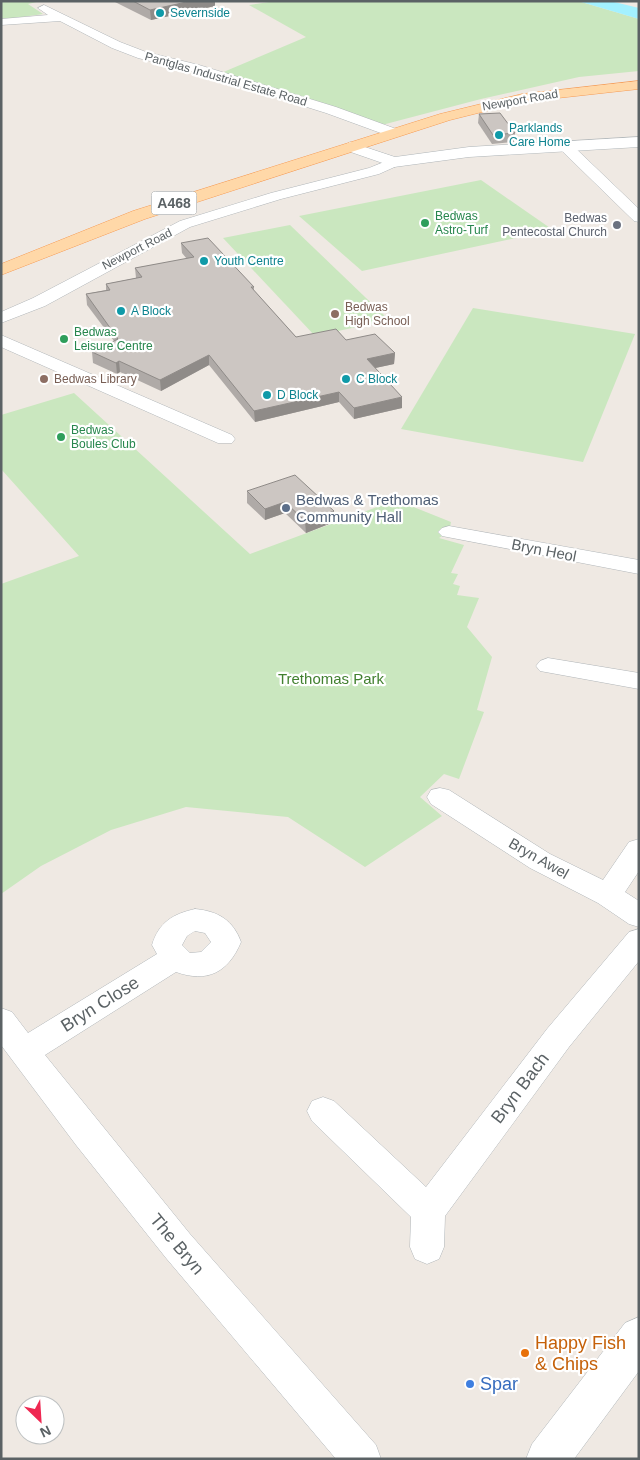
<svg xmlns="http://www.w3.org/2000/svg" width="640" height="1460" font-family="Arial,sans-serif">
	<style>
		.green { fill: #cae7bf }
		.water { fill: #a3f1ff }
		.lines { fill: none; stroke-linecap: round; stroke-linejoin: round }
		.street-casing { stroke: #b1b6b9; stroke-width: 1 }
		.secondary-casing { stroke: #b0b6b9; stroke-width: 1 }
		.primary-casing { stroke: #f69b54; stroke-width: 1 }
		.street { fill: #fff; fill-rule: evenodd }
		.secondary { fill: #fff; fill-rule: evenodd }
		.primary { fill: #ffd8a8; fill-rule: evenodd }
		.wall { fill: #afaaa7 }
		.shaded-wall { fill: #8f8b88 }
		.building { fill: #ccc6c2; stroke: #8f8b88 }
		.culture-dot { fill: #0f9aa8; stroke: #fff; stroke-width: 2 }
		.leisure-dot { fill: #2e9e5b; stroke: #fff; stroke-width: 2 }
		.worship-dot { fill: #6b7280; stroke: #fff; stroke-width: 2 }
		.education-dot { fill: #8d6e63; stroke: #fff; stroke-width: 2 }
		.service-dot { fill: #5c6f8a; stroke: #fff; stroke-width: 2 }
		.food-dot { fill: #e8710a; stroke: #fff; stroke-width: 2 }
		.shop-dot { fill: #3f7fe0; stroke: #fff; stroke-width: 2 }
		.labels { text-anchor: middle; dominant-baseline: central; stroke-width: 4.5; stroke-linejoin: round; paint-order: stroke }
		.far-culture-label { font-size: 12px; fill: #0d838f; stroke: #fff; text-anchor: start }
		.far-street-label { font-size: 12px; fill: #5b6265; stroke: #fff }
		.far-leisure-label { font-size: 12px; fill: #27864d; stroke: #fff; text-anchor: start }
		.far-worship-label { font-size: 12px; fill: #5b616d; stroke: #fff; text-anchor: end }
		.far-education-label { font-size: 12px; fill: #785e54; stroke: #fff; text-anchor: start }
		.shield { fill: #fff; stroke: #8c9193; stroke-width: 1 }
		.shield-label { font-size: 14px; font-weight: bold; fill: #5b6265 }
		.service-label { font-size: 15px; fill: #4e5e75; stroke: #fff; text-anchor: start }
		.street-label { font-size: 15px; fill: #5b6265; stroke: #fff }
		.park-label { font-size: 15px; fill: #428030; stroke: #fff }
		.near-street-label { font-size: 18px; fill: #5b6265; stroke: #fff }
		.near-food-label { font-size: 18px; fill: #c56008; stroke: #fff; text-anchor: start }
		.near-shop-label { font-size: 18px; fill: #366cbe; stroke: #fff; text-anchor: start }
	</style>
	<rect width="100%" height="100%" fill="#efe9e3"/>
	<!-- green -->
	<g class="green">
		<path d="M1 1H41L28 4 43 14 1 20Z"/>
		<path d="M276 1H578L639 19V71L579 77 481 99 378 126 214 76 306 37 249 5Z"/>
		<path d="M481 180 553 230 362 271 299 216Z"/>
		<path d="M290 225 389 320 315 336 223 238Z"/>
		<path d="M473 308 635 334 583 462 401 429Z"/>
		<path d="M74 393 250 554 396 500 451 522 449 532 439 538 464 545 451 573 458 574 453 584 460 586 457 595 479 598 467 627 492 657 477 710 484 712 459 779 444 774 420 797 442 816 365 867 288 817 186 807 111 830 41 866 1 894V584L79 556 1 469V415Z"/>
	</g>
	<!-- water -->
	<path class="water" d="M578 1H610L639 8V19Z"/>
	<g class="lines">
		<!-- street casing -->
		<g class="street-casing">
			<g id="street">
				<path d="M44 5 120 42 146 52 199 65 336 107 399 130 401 133 394 137 389 136 326 113 191 71 138 58 112 48 60 21 1 25V19L48 15 38 8Z"/>
				<path d="M564 141 569 142 639 209V222L634 221 559 148 557 145Z"/>
				<path d="M394 158 399 159 401 162 399 165 379 174 281 199 190 227 45 306 1 323V312L33 298 180 221 271 193 369 168Z"/>
				<path d="M1 335 232 435 235 439 232 443H218L1 347Z"/>
				<path d="M449 526 639 560V574L442 536 438 532 442 528Z"/>
				<path d="M548 658 639 673V689L540 671 536 666 540 661Z"/>
				<path d="M440 788 449 790 550 854 603 880 629 842 639 839V871L625 892 639 901V927L629 924 598 903 530 868 431 804 427 797 431 790Z"/>
				<path d="M195 909C218 911 233 920 241 942 228 973 207 983 176 972L45 1055 190 1234 376 1445 381 1459H336L166 1258 76 1145 1 1045V1008L12 1012 28 1033 157 954 152 945C159 922 173 914 195 909ZM195 931 205 933 211 942 201 952 190 953 182 945 187 936Z"/>
				<path d="M639 929V961L569 1047 445 1216 444 1247 439 1259 427 1264 415 1259 410 1247 411 1217 312 1121 307 1111 312 1101 323 1097 334 1101 426 1187 547 1029 629 932Z"/>
			</g>
		</g>
		<!-- secondary casing -->
		<g class="secondary-casing">
			<g id="secondary">
				<path d="M639 137V147L469 157 394 167 345 150 342 147 350 142 395 157 469 147Z"/>
				<path d="M639 1317V1371L574 1459H526L532 1444 625 1323Z"/>
			</g>
		</g>
		<!-- primary casing -->
		<g class="primary-casing">
			<path id="primary" d="M639 81V89L522 102 450 120 145 219 1 275V264L133 211 440 114 522 94Z"/>
		</g>
		<!-- street -->
		<use href="#street" class="street"/>
		<!-- secondary -->
		<use href="#secondary" class="secondary"/>
		<!-- primary -->
		<use href="#primary" class="primary"/>
	</g>
	<!-- wall -->
	<g class="wall">
		<path d="M113 1H215V6L151 20Z"/>
		<path d="M479 114 515 133 514 142 492 144 478 123Z"/>
		<path d="M181 243 254 287V291L296 337 346 340 395 353 394 364 375 368 402 408 354 419 339 402 255 422 209 365 161 391 120 372 117 374 93 363 92 352 114 341 87 305 86 294 106 290V284L136 278 135 268 187 259 182 253Z"/>
		<path d="M247 491 334 511V522L306 533 285 513 265 520 247 503Z"/>
	</g>
	<!-- shaded-wall -->
	<g class="shaded-wall">
		<path d="M191 1H215V6L151 20 150 10Z"/>
		<path d="M395 353 394 364 366 370 367 359Z"/>
		<path d="M209 355V365L161 391 160 380Z"/>
		<path d="M119 361 120 372 117 374 116 363Z"/>
		<path d="M339 392V402L255 422 254 411Z"/>
		<path d="M402 397V408L354 419V408Z"/>
		<path d="M285 502V513L265 520V509Z"/>
		<path d="M334 511V522L306 533 305 521Z"/>
	</g>
	<!-- building -->
	<g class="building">
		<path d="M133 1H191L150 10Z"/>
		<path d="M500 113 515 133 493 135 479 114Z"/>
		<path d="M208 238 254 287H251L296 337 336 329 346 340 375 334 395 353 367 359 402 397 354 408 339 392 254 411 209 355 160 380 119 361 116 363 92 352 118 339 86 294 110 290 106 284 142 277 135 268 194 257 181 243Z"/>
		<path d="M295 475 334 511 305 521 285 502 265 509 247 491Z"/>
	</g>
	<!-- markers -->
	<g class="culture-dot">
		<circle cx="160" cy="13" r="5"/>
		<circle cx="499" cy="135" r="5"/>
		<circle cx="204" cy="261" r="5"/>
		<circle cx="121" cy="311" r="5"/>
		<circle cx="346" cy="379" r="5"/>
		<circle cx="267" cy="395" r="5"/>
	</g>
	<g class="leisure-dot">
		<circle cx="425" cy="223" r="5"/>
		<circle cx="64" cy="339" r="5"/>
		<circle cx="61" cy="437" r="5"/>
	</g>
	<circle class="worship-dot" cx="617" cy="225" r="5"/>
	<g class="education-dot">
		<circle cx="335" cy="314" r="5"/>
		<circle cx="44" cy="379" r="5"/>
	</g>
	<circle class="service-dot" cx="286" cy="508" r="5"/>
	<circle class="food-dot" cx="525" cy="1353" r="5"/>
	<circle class="shop-dot" cx="470" cy="1384" r="5"/>
	<g class="labels">
		<!-- far-culture labels -->
		<g class="far-culture-label">
			<text x="170" y="13">Severnside</text>
			<text x="509" y="128">Parklands<tspan x="509" dy="14">Care Home</tspan></text>
			<text x="214" y="261">Youth Centre</text>
			<text x="131" y="311">A Block</text>
			<text x="356" y="379">C Block</text>
			<text x="277" y="395">D Block</text>
		</g>
		<!-- far-street labels -->
		<g class="far-street-label">
			<text transform="translate(226 79) rotate(16)">Pantglas Industrial Estate Road</text>
			<text transform="translate(520 100) rotate(-10)">Newport Road</text>
			<text transform="translate(137 249) rotate(-27)">Newport Road</text>
		</g>
		<!-- far-leisure labels -->
		<g class="far-leisure-label">
			<text x="435" y="216">Bedwas<tspan x="435" dy="14">Astro-Turf</tspan></text>
			<text x="74" y="332">Bedwas<tspan x="74" dy="14">Leisure Centre</tspan></text>
			<text x="71" y="430">Bedwas<tspan x="71" dy="14">Boules Club</tspan></text>
		</g>
		<!-- far-worship labels -->
		<g class="far-worship-label">
			<text x="607" y="218">Bedwas<tspan x="607" dy="14">Pentecostal Church</tspan></text>
		</g>
		<!-- far-education labels -->
		<g class="far-education-label">
			<text x="345" y="307">Bedwas<tspan x="345" dy="14">High School</tspan></text>
			<text x="54" y="379">Bedwas Library</text>
		</g>
		<!-- shield labels -->
		<rect class="shield" x="151.5" y="191.5" width="45" height="23" rx="4"/>
		<g class="shield-label">
			<text x="174" y="203">A468</text>
		</g>
		<!-- service labels -->
		<g class="service-label">
			<text x="296" y="499">Bedwas &amp; Trethomas<tspan x="296" dy="17">Community Hall</tspan></text>
		</g>
		<!-- street labels -->
		<g class="street-label">
			<text transform="translate(544 550) rotate(11)">Bryn Heol</text>
			<text transform="translate(539 858) rotate(30)">Bryn Awel</text>
		</g>
		<!-- park labels -->
		<g class="park-label">
			<text x="331" y="678">Trethomas Park</text>
		</g>
		<!-- near-street labels -->
		<g class="near-street-label">
			<text transform="translate(100 1004) rotate(-32)">Bryn Close</text>
			<text transform="translate(520 1088) rotate(-53)">Bryn Bach</text>
			<text transform="translate(177 1244) rotate(50)">The Bryn</text>
		</g>
		<!-- near-food labels -->
		<g class="near-food-label">
			<text x="535" y="1343">Happy Fish<tspan x="535" dy="21">&amp; Chips</tspan></text>
		</g>
		<!-- near-shop labels -->
		<g class="near-shop-label">
			<text x="480" y="1384">Spar</text>
		</g>
	</g>
	<!-- border -->
	<rect width="640" height="1460" fill="none" stroke="#5b6265" stroke-width="5"/>
	<!-- north arrow -->
	<g transform="translate(40 1420) rotate(155)"><circle r="24" fill="#ffffff" stroke="#bdc0c1"/>
	<path d="M0-4L9 19L0 12L-9 19Z" fill="#ef2852"/>
	<text y="-8" font-size="14" font-weight="bold" text-anchor="middle" fill="#5b6265">N</text>
	</g>
</svg>
